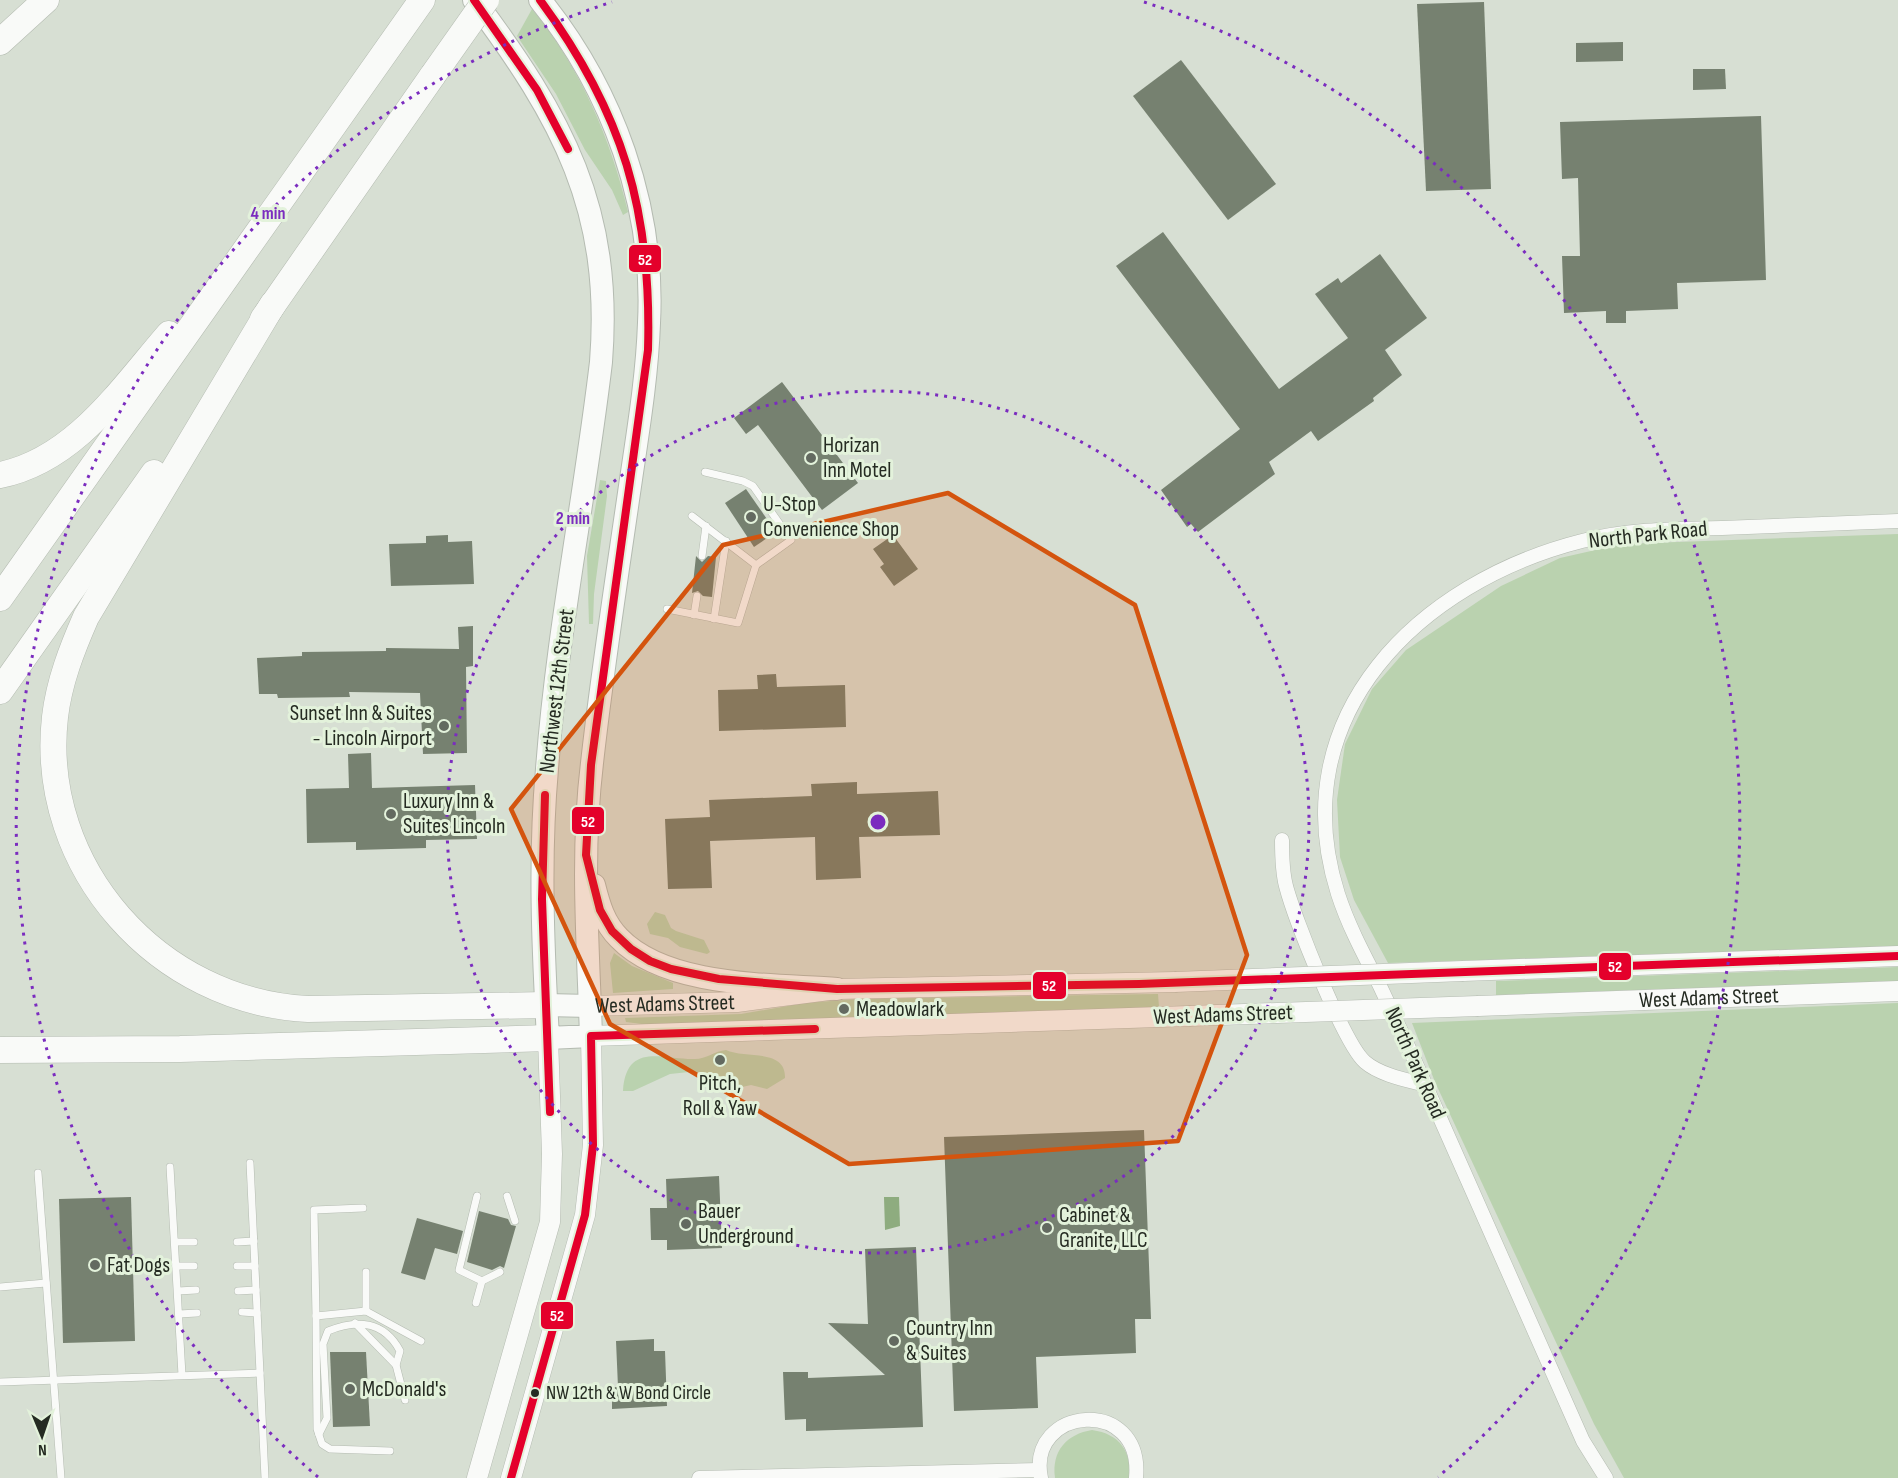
<svg xmlns="http://www.w3.org/2000/svg" width="1898" height="1478" font-family="'Sofia Sans Condensed',sans-serif">
	<style>
		.green { fill: #bad2af }
		.water { fill: #8eac7f }
		.building { fill: #768170 }
		.lines { fill: none; stroke-linecap: round; stroke-linejoin: round }
		.service-casing { stroke: #b4bbb1; stroke-width: 8 }
		.minor-casing { stroke: #b4bbb1; stroke-width: 15 }
		.secondary-casing { stroke: #b4bbb1; stroke-width: 21 }
		.primary-casing { stroke: #b4bbb1; stroke-width: 24 }
		.motorway-casing { stroke: #b4bbb1; stroke-width: 27 }
		.service { stroke: #f9faf8; stroke-width: 7 }
		.minor { stroke: #f9faf8; stroke-width: 14 }
		.secondary { stroke: #f9faf8; stroke-width: 20 }
		.primary { stroke: #f9faf8; stroke-width: 22 }
		.motorway { stroke: #f9faf8; stroke-width: 26 }
		.secondary-bridge-casing { stroke: #b4bbb1; stroke-width: 21; stroke-linecap: butt }
		.motorway-bridge-casing { stroke: #b4bbb1; stroke-width: 27; stroke-linecap: butt }
		.secondary-bridge { stroke: #f9faf8; stroke-width: 20 }
		.motorway-bridge { stroke: #f9faf8; stroke-width: 26 }
		.bus-1-casing { stroke: #e3f2db; stroke-width: 12 }
		.bus-1 { stroke: #e4002b; stroke-width: 8 }
		.marked { fill: #d4540e; fill-opacity: 0.2; stroke: #d4540e; stroke-width: 4.5; stroke-linejoin: round }
		.ring { fill: none; stroke: #7b2cbf; stroke-width: 3; stroke-dasharray: 3 6 }
		.poi-dot { fill: #636a60; stroke: #e3f2db; stroke-width: 2 }
		.bus-dot { fill: #252b22; stroke: #e3f2db; stroke-width: 2 }
		.labels { text-anchor: middle; dominant-baseline: central; stroke-width: 6; stroke-linejoin: round; paint-order: stroke }
		.bus-label { font-size: 20px; fill: #252b22; stroke: #e3f2db; text-anchor: start }
		.poi-label { font-size: 22px; fill: #252b22; stroke: #e3f2db; text-anchor: start }
		.street-label { font-size: 22px; fill: #252b22; stroke: #e3f2db }
		.centre { fill: #7b2cbf; stroke: #e3f2db; stroke-width: 3 }
		.ring-label { font-size: 18px; text-anchor: middle; font-weight: bold; fill: #7b2cbf; stroke: #e3f2db; stroke-width: 6; stroke-linejoin: round; paint-order: stroke }
		.line-badge { stroke: #e3f2db; stroke-width: 2 }
		.badge-label { font-size: 16px; text-anchor: middle; font-weight: bold; fill: #fff }
	</style>
	<rect width="100%" height="100%" fill="#d7dfd3"/>
	<!-- green -->
	<g class="green">
		<path d="M532 9C580 67 611 139 628 212L623 215 612 190 585 150 556 94 517 36Z"/>
		<path d="M600 480 606 481 607 496 594 594 593 624H589L587 556Z"/>
		<path d="M1898 534V946L1388 963 1354 900 1340 857 1337 800 1345 744 1372 689 1406 650 1501 586 1560 558 1622 544Z"/>
		<path d="M655 912 665 915 671 928 676 931 704 940 710 952 707 954 680 947 668 938 650 934 647 924Z"/>
		<path d="M614 953 632 966 673 983V989L613 993 610 963Z"/>
		<path d="M1898 967V981L1496 995V981Z"/>
		<path d="M1158 994 1159 1007 650 1025 626 1022 625 1018 741 1014 805 1003 858 999Z"/>
		<path d="M1898 1003V1478H1624L1594 1424 1435 1082 1412 1023Z"/>
		<path d="M726 1050C744 1059 786 1048 785 1078L767 1089 751 1085 742 1087 703 1073 689 1072 670 1074 633 1091H623C626 1041 664 1060 695 1059 706 1059 715 1051 726 1050Z"/>
		<path d="M1092 1430C1120 1434 1131 1451 1130 1478H1055C1051 1451 1067 1434 1092 1430Z"/>
	</g>
	<!-- water -->
	<path class="water" d="M884 1197H899L900 1226 885 1230Z"/>
	<!-- building -->
	<g class="building">
		<path d="M1484 2 1491 189 1426 191 1417 4Z"/>
		<path d="M1623 42V61L1576 62V43Z"/>
		<path d="M1181 60 1276 184 1228 220 1133 96Z"/>
		<path d="M1693 69H1725L1726 89 1693 90Z"/>
		<path d="M1761 116 1766 280 1677 283 1678 309 1626 311V323H1606V311L1564 313 1562 256H1580L1578 178 1562 179 1560 122Z"/>
		<path d="M1163 232 1279 389 1348 338 1315 294 1338 278 1341 283 1380 254 1427 318 1385 350 1402 375 1373 398 1374 401 1318 441 1311 431 1269 462 1275 474 1198 532 1191 524 1187 527 1161 490 1240 429 1116 266Z"/>
		<path d="M782 382 858 483 822 510 758 425 746 434 734 418Z"/>
		<path d="M746 489 776 532 754 547 725 503Z"/>
		<path d="M448 535V542L472 541 474 584 391 586 389 544 426 543V536Z"/>
		<path d="M893 535 918 569 894 586 880 567 884 564 873 549Z"/>
		<path d="M696 556 702 562 708 556 716 557 712 597 703 596 698 591 692 593Z"/>
		<path d="M473 626V666L466 667 467 753 423 754 420 693 349 692 350 697 278 698 277 694H259L257 658 302 656V652L386 651V648L459 649 458 627Z"/>
		<path d="M776 674 777 687 845 685 846 727 719 731 718 690 758 689 757 675Z"/>
		<path d="M371 753 372 788 475 785 477 839 426 840V848L356 850V842L307 843 306 789 349 788 348 754Z"/>
		<path d="M857 782V794L938 791 940 835 859 837 861 878 816 880 815 837 710 841 712 888 668 889 665 819 710 817 709 800 812 796 811 784Z"/>
		<path d="M1144 1130 1151 1319H1135L1136 1353 1036 1357 1038 1408 954 1411 944 1137Z"/>
		<path d="M719 1176 722 1248 667 1250V1240H651L650 1208H667L666 1179Z"/>
		<path d="M131 1197 135 1341 63 1343 59 1199Z"/>
		<path d="M479 1211 508 1219 511 1225 516 1226 504 1268 500 1266 492 1270 467 1262Z"/>
		<path d="M417 1218 463 1231 457 1254 435 1248 425 1280 401 1273Z"/>
		<path d="M916 1247 923 1427 806 1431V1419L785 1420 783 1372H808V1378L885 1375 828 1323 868 1324 865 1249Z"/>
		<path d="M654 1339V1351H665L667 1406 612 1409V1387H618L616 1341Z"/>
		<path d="M330 1352H366L370 1426 333 1427Z"/>
	</g>
	<g class="lines">
		<!-- service casing -->
		<g class="service-casing">
			<g id="service">
				<path d="M705 472 743 481 753 486 791 540 756 565"/>
				<path d="M702 556 706 526"/>
				<path d="M667 609 738 623 756 565 692 516"/>
				<path d="M694 615 697 596"/>
				<path d="M714 619 726 541"/>
				<path d="M250 1163 265 1478"/>
				<path d="M170 1167 182 1375"/>
				<path d="M38 1173 61 1478"/>
				<path d="M507 1196 515 1221"/>
				<path d="M175 1242H194"/>
				<path d="M237 1242 254 1241"/>
				<path d="M176 1266H194"/>
				<path d="M237 1266H255"/>
				<path d="M482 1281 500 1272"/>
				<path d="M0 1287 46 1283"/>
				<path d="M178 1291 196 1290"/>
				<path d="M238 1291 256 1290"/>
				<path d="M476 1303 482 1281 459 1270 477 1196"/>
				<path d="M366 1311V1272"/>
				<path d="M242 1312 257 1313"/>
				<path d="M179 1314 197 1313"/>
				<path d="M316 1316 314 1210 363 1208"/>
				<path d="M355 1323 396 1365"/>
				<path d="M0 1382 260 1373"/>
				<path d="M319 1434 327 1418 323 1344 328 1331C357 1319 384 1321 400 1351L396 1365 405 1400"/>
				<path d="M390 1451 330 1449 322 1444 317 1429 316 1316 366 1311 421 1341"/>
			</g>
		</g>
		<!-- minor casing -->
		<g class="minor-casing">
			<g id="minor">
				<path d="M1282 840C1282 855 1282 871 1286 886 1294 917 1344 1044 1365 1062 1380 1075 1407 1080 1426 1085"/>
				<path d="M699 1478 1039 1470"/>
				<path d="M1041 1478C1026 1406 1144 1395 1136 1478"/>
				<path d="M1606 1478 1583 1441C1531 1325 1480 1209 1429 1093 1413 1056 1396 1020 1379 984 1364 955 1348 925 1338 894 1281 715 1420 582 1582 541 1628 529 1675 529 1722 528 1781 526 1839 523 1898 521"/>
			</g>
		</g>
		<!-- secondary casing -->
		<g class="secondary-casing">
			<g id="secondary">
				<path d="M1463 971 1898 956"/>
				<path id="s1" d="M590 1006 737 1002 837 989 1175 982"/>
				<path id="s2" d="M1478 1006 1898 991"/>
				<path d="M477 1478 550 1222 552 1154 548 1038"/>
				<path d="M511 1478 585 1215 593 1145 591 1036 1189 1016"/>
			</g>
		</g>
		<!-- primary casing -->
		<g class="primary-casing">
			<g id="primary">
				<path d="M474 0C562 118 613 209 601 362 585 498 557 633 547 769 539 858 543 948 548 1038L591 1036C588 945 581 854 592 763 602 673 616 583 629 493 637 437 647 380 649 323 655 207 613 90 540 0"/>
				<path d="M594 885C599 905 604 923 619 938 667 988 773 984 837 989"/>
				<path d="M546 1005 590 1006"/>
			</g>
		</g>
		<!-- motorway casing -->
		<g class="motorway-casing">
			<g id="motorway">
				<path d="M0 42 46 0"/>
				<path d="M273 304 86 617C72 649 59 682 55 717 38 868 159 1002 308 1009L546 1005"/>
				<path d="M263 319 433 75"/>
				<path d="M0 475C75 460 122 388 169 334"/>
				<path d="M0 598 422 0"/>
				<path d="M0 691 154 473"/>
				<path d="M0 1050 180 1049 548 1038"/>
			</g>
		</g>
		<!-- service -->
		<use href="#service" class="service"/>
		<!-- minor -->
		<use href="#minor" class="minor"/>
		<!-- secondary -->
		<use href="#secondary" class="secondary"/>
		<!-- primary -->
		<use href="#primary" class="primary"/>
		<!-- motorway -->
		<use href="#motorway" class="motorway"/>
		<!-- secondary-bridge casing -->
		<g class="secondary-bridge-casing">
			<g id="secondary-bridge">
				<path d="M1175 982 1463 971"/>
				<path d="M1189 1016 1478 1006"/>
			</g>
		</g>
		<!-- motorway-bridge casing -->
		<g class="motorway-bridge-casing">
			<path id="motorway-bridge" d="M433 75 486 0"/>
		</g>
		<!-- secondary-bridge -->
		<use href="#secondary-bridge" class="secondary-bridge"/>
		<!-- motorway-bridge -->
		<use href="#motorway-bridge" class="motorway-bridge"/>
		<!-- bus-1 casing -->
		<g class="bus-1-casing">
			<g id="bus-1">
				<path d="M474 0 537 90 568 149"/>
				<path d="M540 0C623 112 652 211 648 350L591 765 586 855 600 910 612 931 631 949 650 961 671 969 719 979 837 989 1139 984 1898 956"/>
				<path d="M545 795 542 899 550 1112"/>
				<path d="M511 1478 585 1215 593 1145 591 1036 815 1029"/>
			</g>
		</g>
		<!-- bus-1 -->
		<use href="#bus-1" class="bus-1"/>
	</g>
	<!-- marked area -->
	<path class="marked" d="M948 493 1135 605 1247 955 1178 1141 849 1164 610 1024 511 809 723 545Z"/>
	<!-- distance rings -->
	<g class="ring">
		<circle cx="878" cy="822" r="431"/>
		<path d="M318 1477A862 862 0 0 1 612 2M1144 2A862 862 0 0 1 1438 1477"/>
	</g>
	<!-- markers -->
	<g class="poi-dot">
		<circle cx="811" cy="458" r="6"/>
		<circle cx="751" cy="517" r="6"/>
		<circle cx="444" cy="726" r="6"/>
		<circle cx="391" cy="814" r="6"/>
		<circle cx="844" cy="1009" r="6"/>
		<circle cx="720" cy="1060" r="6"/>
		<circle cx="686" cy="1224" r="6"/>
		<circle cx="1047" cy="1228" r="6"/>
		<circle cx="95" cy="1265" r="6"/>
		<circle cx="894" cy="1341" r="6"/>
		<circle cx="350" cy="1389" r="6"/>
	</g>
	<circle class="bus-dot" cx="535" cy="1393" r="5"/>
	<g class="labels">
		<!-- bus labels -->
		<g class="bus-label">
			<text x="546" y="1393">NW 12th &amp; W Bond Circle</text>
		</g>
		<!-- poi labels -->
		<g class="poi-label">
			<text x="823" y="445">Horizan<tspan x="823" dy="25">Inn Motel</tspan></text>
			<text x="763" y="504">U-Stop<tspan x="763" dy="25">Convenience Shop</tspan></text>
			<text x="432" y="713" text-anchor="end">Sunset Inn &amp; Suites<tspan x="432" dy="25">- Lincoln Airport</tspan></text>
			<text x="403" y="801">Luxury Inn &amp;<tspan x="403" dy="25">Suites Lincoln</tspan></text>
			<text x="856" y="1009">Meadowlark</text>
			<text x="720" y="1083" text-anchor="middle">Pitch,<tspan x="720" dy="25">Roll &amp; Yaw</tspan></text>
			<text x="698" y="1211">Bauer<tspan x="698" dy="25">Underground</tspan></text>
			<text x="1059" y="1215">Cabinet &amp;<tspan x="1059" dy="25">Granite, LLC</tspan></text>
			<text x="107" y="1265">Fat Dogs</text>
			<text x="906" y="1328">Country Inn<tspan x="906" dy="25">&amp; Suites</tspan></text>
			<text x="362" y="1389">McDonald's</text>
		</g>
		<!-- street labels -->
		<g class="street-label">
			<text transform="translate(1648 535) rotate(-6)">North Park Road</text>
			<text transform="translate(557 691) rotate(-83)">Northwest 12th Street</text>
			<text stroke="none"><textPath href="#s2" startOffset="231">West Adams Street</textPath></text>
			<text stroke="none"><textPath href="#s1" startOffset="75">West Adams Street</textPath></text>
			<text transform="translate(1223 1015) rotate(-2)">West Adams Street</text>
			<text transform="translate(1415 1063) rotate(66)">North Park Road</text>
		</g>
	</g>
	<circle cx="878" cy="822" r="9" class="centre"/>
	<g class="ring-label">
		<text x="268" y="219">4 min</text>
		<text x="573" y="524">2 min</text>
	</g>
	<g class="line-badge">
		<rect x="628" y="244" width="34" height="29" rx="6" fill="#e4002b"/>
		<rect x="571" y="806" width="34" height="29" rx="6" fill="#e4002b"/>
		<rect x="1598" y="952" width="34" height="29" rx="6" fill="#e4002b"/>
		<rect x="1032" y="971" width="35" height="29" rx="6" fill="#e4002b"/>
		<rect x="540" y="1301" width="34" height="29" rx="6" fill="#e4002b"/>
	</g>
	<g class="badge-label">
		<text x="645" y="265">52</text>
		<text x="588" y="827">52</text>
		<text x="1615" y="972">52</text>
		<text x="1049" y="991">52</text>
		<text x="557" y="1321">52</text>
	</g>
	<!-- north arrow -->
	<g transform="translate(42 1436) rotate(178)" stroke="#e3f2db" stroke-width="4.5" paint-order="stroke">
	<path d="M0-4.5L10 22L0 15L-10 22Z" fill="#252b22"/>
	<text y="-9" font-size="16" font-weight="bold" text-anchor="middle" fill="#252b22">N</text>
	</g>
</svg>
